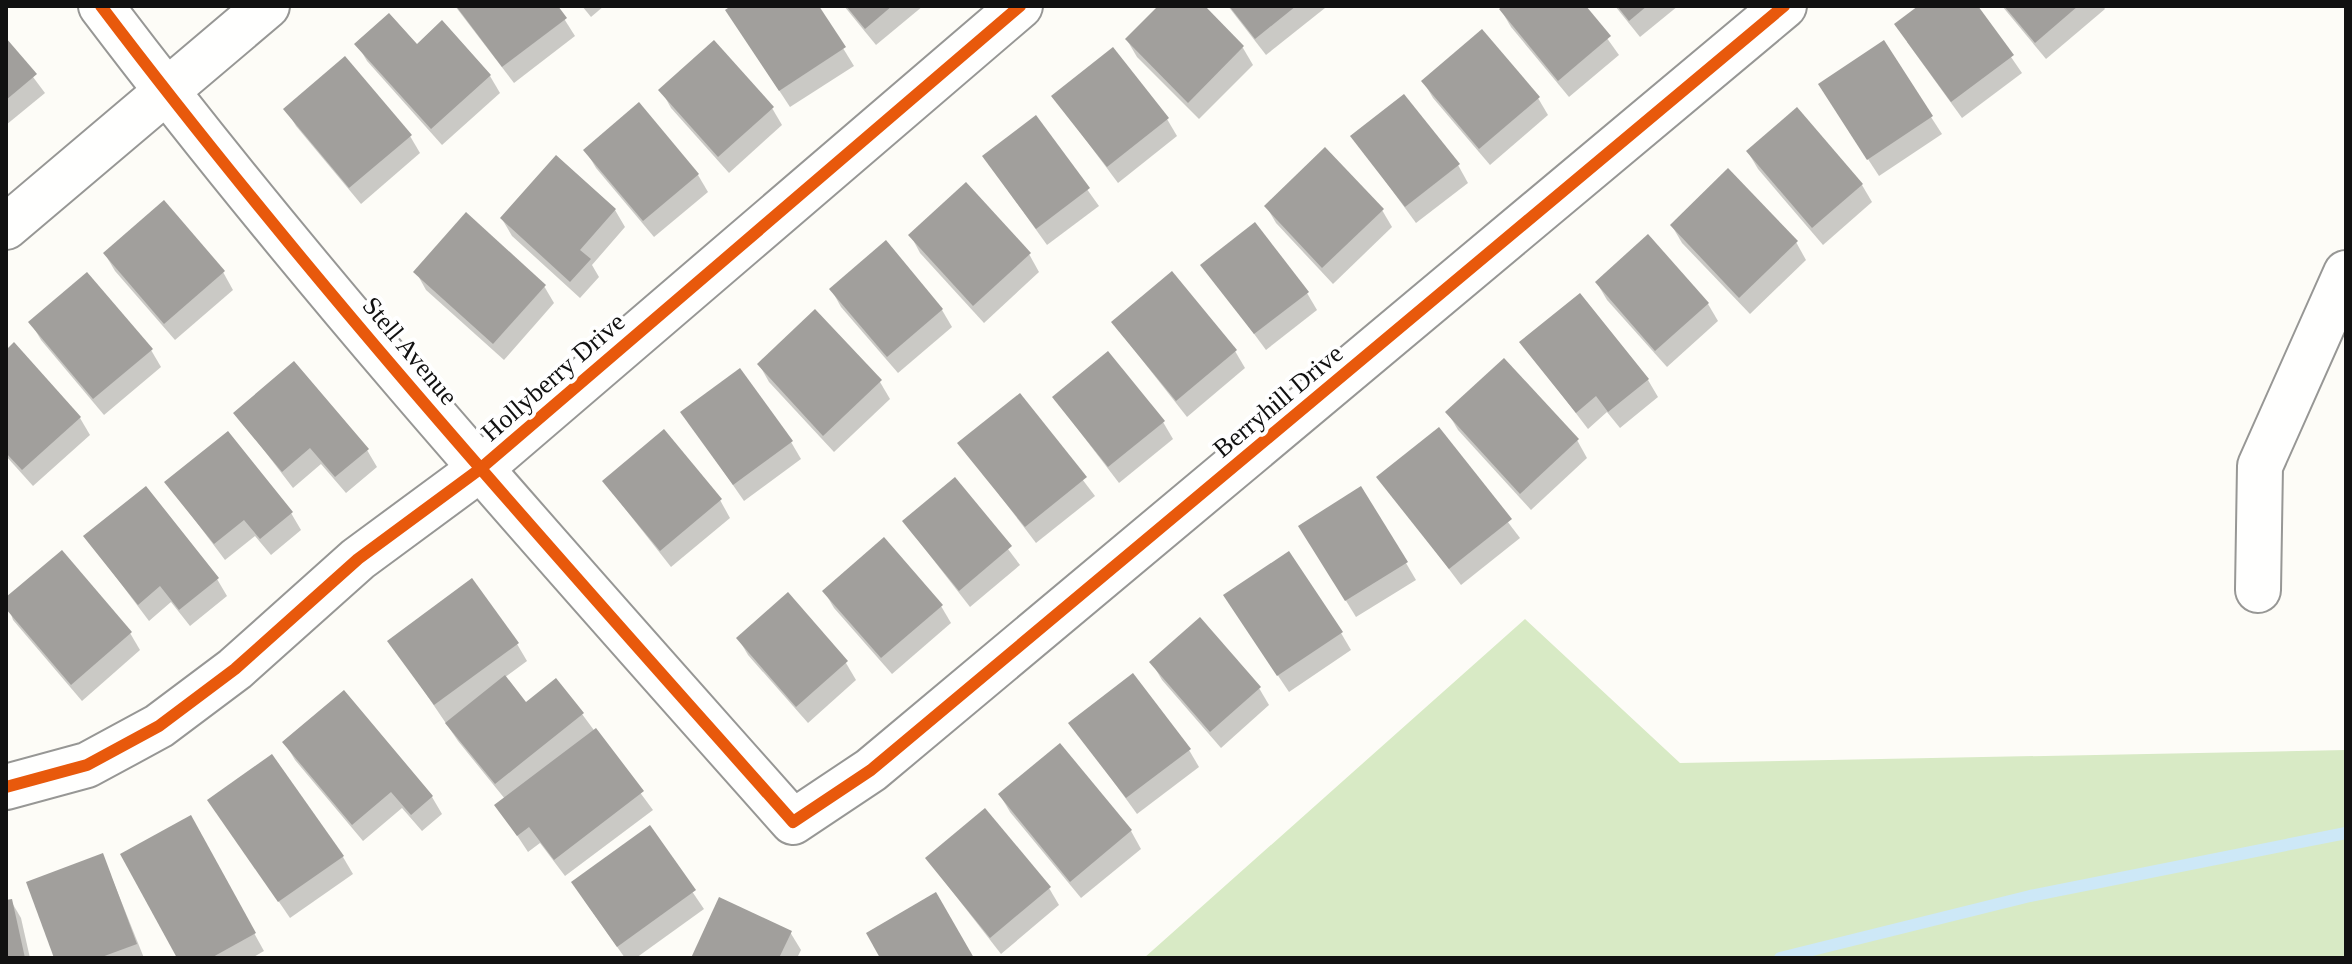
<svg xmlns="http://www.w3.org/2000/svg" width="2352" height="964" font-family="'Times New Roman',serif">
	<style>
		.forest { fill: #d8eac5 }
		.shadow { fill: #0003 }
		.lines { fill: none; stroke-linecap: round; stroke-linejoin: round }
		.stream { stroke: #cde8f7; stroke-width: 12 }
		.building { fill: #a19f9c }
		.minor-casing { stroke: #979795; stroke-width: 48 }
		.minor { stroke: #fffffe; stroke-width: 44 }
		.cycleway-casing { stroke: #fff; stroke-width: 17 }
		.cycleway { stroke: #e8590c; stroke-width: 12 }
		.labels { text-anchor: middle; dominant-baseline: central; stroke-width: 8; stroke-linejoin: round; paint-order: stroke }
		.street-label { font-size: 26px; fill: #111; stroke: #fff }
	</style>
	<rect width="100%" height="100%" fill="#fdfcf7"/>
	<!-- forest -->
	<path class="forest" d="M1525 619 1680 763 2346 750V958H1144Z"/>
	<!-- shadow -->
	<g class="shadow">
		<path d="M455 6H556L575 36 514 83Z"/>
		<path d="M582 6H604L591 17Z"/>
		<path d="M734 6H817L854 66 790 107 738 28Z"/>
		<path d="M844 6H923L876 45Z"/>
		<path d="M1161 6H1202L1243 48 1253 65 1199 119 1137 57 1127 40Z"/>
		<path d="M1228 6H1324L1325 8 1266 55Z"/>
		<path d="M1506 6H1584L1619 55 1569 97 1511 27 1501 10Z"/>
		<path d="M1615 6H1678L1640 37Z"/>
		<path d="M1922 6H1976L2022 73 1962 118 1907 42Z"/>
		<path d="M2002 6H2103L2105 9 2046 59Z"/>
		<path d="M6 41 45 93 6 125Z"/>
		<path d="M1883 43 1942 134 1879 176 1830 101Z"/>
		<path d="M357 44 417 47 490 76 500 93 442 145 367 61Z"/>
		<path d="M1423 81 1538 98 1548 115 1490 165 1433 98Z"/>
		<path d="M661 90 772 108 782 125 729 173 671 108Z"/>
		<path d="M1053 96 1167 119 1177 136 1118 183Z"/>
		<path d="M639 105 698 175 708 192 654 237 596 168 586 151Z"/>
		<path d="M286 109 410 136 420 153 361 204 296 126Z"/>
		<path d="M1797 110 1862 185 1872 202 1823 245 1758 169 1748 152Z"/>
		<path d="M1036 118 1099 206 1047 245 984 157Z"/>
		<path d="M1353 137 1458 165 1468 183 1416 223Z"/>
		<path d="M1266 206 1382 210 1392 227 1333 284 1276 223Z"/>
		<path d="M615 210 625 227 592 265 599 277 580 298 512 236 502 219Z"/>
		<path d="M1672 226 1796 242 1806 260 1750 314 1682 243Z"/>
		<path d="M911 236 1029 254 1039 272 984 323 920 253Z"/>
		<path d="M105 254 223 272 233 290 175 340 115 271Z"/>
		<path d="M1203 265 1307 293 1317 310 1266 350Z"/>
		<path d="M416 272 544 286 554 303 504 360 426 290Z"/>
		<path d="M1597 283 1708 304 1718 321 1667 367 1607 300Z"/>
		<path d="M831 289 942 310 952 327 898 373 841 307Z"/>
		<path d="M31 323 151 350 161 367 104 415 41 340Z"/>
		<path d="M1113 323 1235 351 1245 368 1187 417Z"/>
		<path d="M1522 343 1648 380 1658 397 1620 428 1607 412 1588 429Z"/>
		<path d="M6 353 80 418 90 435 33 486 6 456Z"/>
		<path d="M759 364 880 382 890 399 834 452 769 382Z"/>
		<path d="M1019 396 1095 496 1036 543 960 443Z"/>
		<path d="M1054 398 1163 422 1173 439 1119 483Z"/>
		<path d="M683 413 791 442 801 459 744 501Z"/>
		<path d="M1448 413 1577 440 1587 458 1531 510 1458 430Z"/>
		<path d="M236 414 367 450 377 467 346 493 321 464 293 488Z"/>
		<path d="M1438 430 1520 538 1461 585 1379 477Z"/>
		<path d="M955 479 1020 565 970 607 904 522Z"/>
		<path d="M604 482 720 500 730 518 671 567Z"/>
		<path d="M167 483 291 513 301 530 271 555 255 536 225 560Z"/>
		<path d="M86 537 217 579 227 596 190 626 171 602 149 621Z"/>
		<path d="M1311 544 1406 563 1416 580 1356 617Z"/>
		<path d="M824 591 941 606 951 623 892 674 834 608Z"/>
		<path d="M788 595 846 663 856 680 808 723 748 655 738 638Z"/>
		<path d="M6 600 130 633 140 650 82 701 13 620Z"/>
		<path d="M1236 613 1341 633 1351 650 1289 692Z"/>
		<path d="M390 641 517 644 527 661 504 678 526 705 582 714 653 810 565 876 540 843 528 852 497 805 505 799 458 741Z"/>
		<path d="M1152 663 1259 688 1269 705 1221 748 1162 680Z"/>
		<path d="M1071 723 1189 750 1199 767 1137 814Z"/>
		<path d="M285 743 432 797 442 814 422 831 402 808 363 841 295 760Z"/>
		<path d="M1060 745 1131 831 1141 849 1081 898 1010 812 1000 795Z"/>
		<path d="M210 801 343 857 353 874 290 918Z"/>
		<path d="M190 818 264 951 252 958H179Z"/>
		<path d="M649 828 704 909 636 958H625L584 900Z"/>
		<path d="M103 856 144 958H56Z"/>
		<path d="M927 859 1049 888 1059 905 1001 954Z"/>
		<path d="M11 901 21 918 30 958H6V902Z"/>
		<path d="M790 932 801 950 797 958H693Z"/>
	</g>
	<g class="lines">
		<!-- stream -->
		<path class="stream" d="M1780 958 2030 896 2346 833"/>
	</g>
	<!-- building -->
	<g class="building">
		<path d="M456 6H558L567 18 502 67Z"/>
		<path d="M731 6H819L846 47 779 91 725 10Z"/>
		<path d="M846 6H892L865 29Z"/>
		<path d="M1158 6H1205L1244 46 1188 103 1125 39Z"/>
		<path d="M1229 6H1296L1255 39Z"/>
		<path d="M1503 6H1586L1611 36 1558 81 1499 9Z"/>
		<path d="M1617 6H1647L1629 21Z"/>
		<path d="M1918 6H1978L2014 55 1951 102 1894 24Z"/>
		<path d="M2004 6H2078L2035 43Z"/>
		<path d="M389 13 417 44 442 20 491 75 431 129 354 44Z"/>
		<path d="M1482 29 1540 97 1479 149 1421 81Z"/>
		<path d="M6 38 37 74 6 100Z"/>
		<path d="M714 40 774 107 718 157 658 90Z"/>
		<path d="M1884 40 1933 116 1867 160 1818 84Z"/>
		<path d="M1113 47 1169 118 1107 167 1051 96Z"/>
		<path d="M345 56 412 135 349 188 283 109Z"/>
		<path d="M1404 94 1460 164 1405 207 1350 136Z"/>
		<path d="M639 102 699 174 643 221 583 150Z"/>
		<path d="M1797 107 1863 184 1812 228 1746 151Z"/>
		<path d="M1036 115 1090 188 1036 229 982 156Z"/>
		<path d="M1325 147 1384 209 1322 268 1264 206Z"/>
		<path d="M556 155 616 209 580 250 591 259 570 282 500 218Z"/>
		<path d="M1728 168 1798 241 1739 298 1670 225Z"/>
		<path d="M966 182 1031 253 973 306 908 235Z"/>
		<path d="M164 200 225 271 164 324 103 253Z"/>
		<path d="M466 212 546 285 493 344 413 272Z"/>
		<path d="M1255 222 1309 292 1254 334 1200 265Z"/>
		<path d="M1648 234 1709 303 1655 351 1595 282Z"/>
		<path d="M886 240 943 309 887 357 829 289Z"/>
		<path d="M1172 271 1237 350 1176 401 1111 322Z"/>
		<path d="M87 272 153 349 93 399 28 322Z"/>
		<path d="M1580 293 1649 379 1608 412 1596 396 1576 413 1519 342Z"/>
		<path d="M815 309 882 380 823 436 757 364Z"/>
		<path d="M14 342 81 417 22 470 6 453V350Z"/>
		<path d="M1108 351 1165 421 1108 467 1052 397Z"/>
		<path d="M1504 358 1579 439 1520 494 1445 412Z"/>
		<path d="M294 361 369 449 335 477 310 448 282 472 233 413Z"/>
		<path d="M740 368 793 441 733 485 680 412Z"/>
		<path d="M1020 393 1087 477 1025 527 957 443Z"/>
		<path d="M1439 427 1512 519 1449 569 1376 477Z"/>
		<path d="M664 429 722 499 660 551 602 481Z"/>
		<path d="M228 431 293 512 260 539 244 520 214 544 164 482Z"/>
		<path d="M955 477 1012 546 959 591 902 521Z"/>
		<path d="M146 486 219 578 179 610 160 586 138 605 83 536Z"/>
		<path d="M1361 486 1408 562 1345 601 1298 526Z"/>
		<path d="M884 537 943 605 881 658 822 591Z"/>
		<path d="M62 550 132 632 71 685 6 609V597Z"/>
		<path d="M1289 551 1343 632 1277 676 1223 595Z"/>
		<path d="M472 578 519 643 434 705 387 641Z"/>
		<path d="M788 592 848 661 796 707 736 638Z"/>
		<path d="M1200 617 1261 687 1210 732 1149 662Z"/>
		<path d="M1133 673 1191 749 1126 798 1068 723Z"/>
		<path d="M505 675 526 702 556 678 584 713 495 784 445 723Z"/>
		<path d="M344 690 433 796 411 815 391 792 352 825 282 742Z"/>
		<path d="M596 728 644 791 554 860 529 827 517 836 494 805Z"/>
		<path d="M1060 743 1132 830 1070 882 998 794Z"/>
		<path d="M272 754 344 856 278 902 207 800Z"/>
		<path d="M985 808 1051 887 990 938 925 858Z"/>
		<path d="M191 815 256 933 211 958H177L120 854Z"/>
		<path d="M650 825 696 890 617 947 571 882Z"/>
		<path d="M103 853 137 944 99 958H54L26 882Z"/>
		<path d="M936 892 974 958H880L866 933Z"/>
		<path d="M719 897 792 931 779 958H691Z"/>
		<path d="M12 899 25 958H6V900Z"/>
	</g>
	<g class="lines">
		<!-- minor casing -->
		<g class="minor-casing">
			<g id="minor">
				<path d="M101 6C316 290 557 556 793 822L871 770 1784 6"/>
				<path d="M6 227 267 6"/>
				<path d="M2258 590 2260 466 2346 273"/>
				<path d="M6 787 87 765 159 726 235 669 358 559 480 469 1020 6"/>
			</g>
		</g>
		<!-- minor -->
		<use href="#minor" class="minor"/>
		<!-- cycleway casing -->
		<g class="cycleway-casing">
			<g id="cycleway">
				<path d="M101 6C316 290 557 556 793 822L871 770 1784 6"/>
				<path d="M6 787 87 765 159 726 235 669 358 559 480 469 1020 6"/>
			</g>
		</g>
		<!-- cycleway -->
		<use href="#cycleway" class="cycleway"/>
	</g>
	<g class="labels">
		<!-- street labels -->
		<g class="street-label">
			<text transform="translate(410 351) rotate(50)">Stell Avenue</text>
			<text transform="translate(553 377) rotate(-41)">Hollyberry Drive</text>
			<text transform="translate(1278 401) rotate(-40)">Berryhill Drive</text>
		</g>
	</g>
	<!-- border -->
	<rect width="2352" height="964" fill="none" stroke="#111111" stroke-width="16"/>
</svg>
